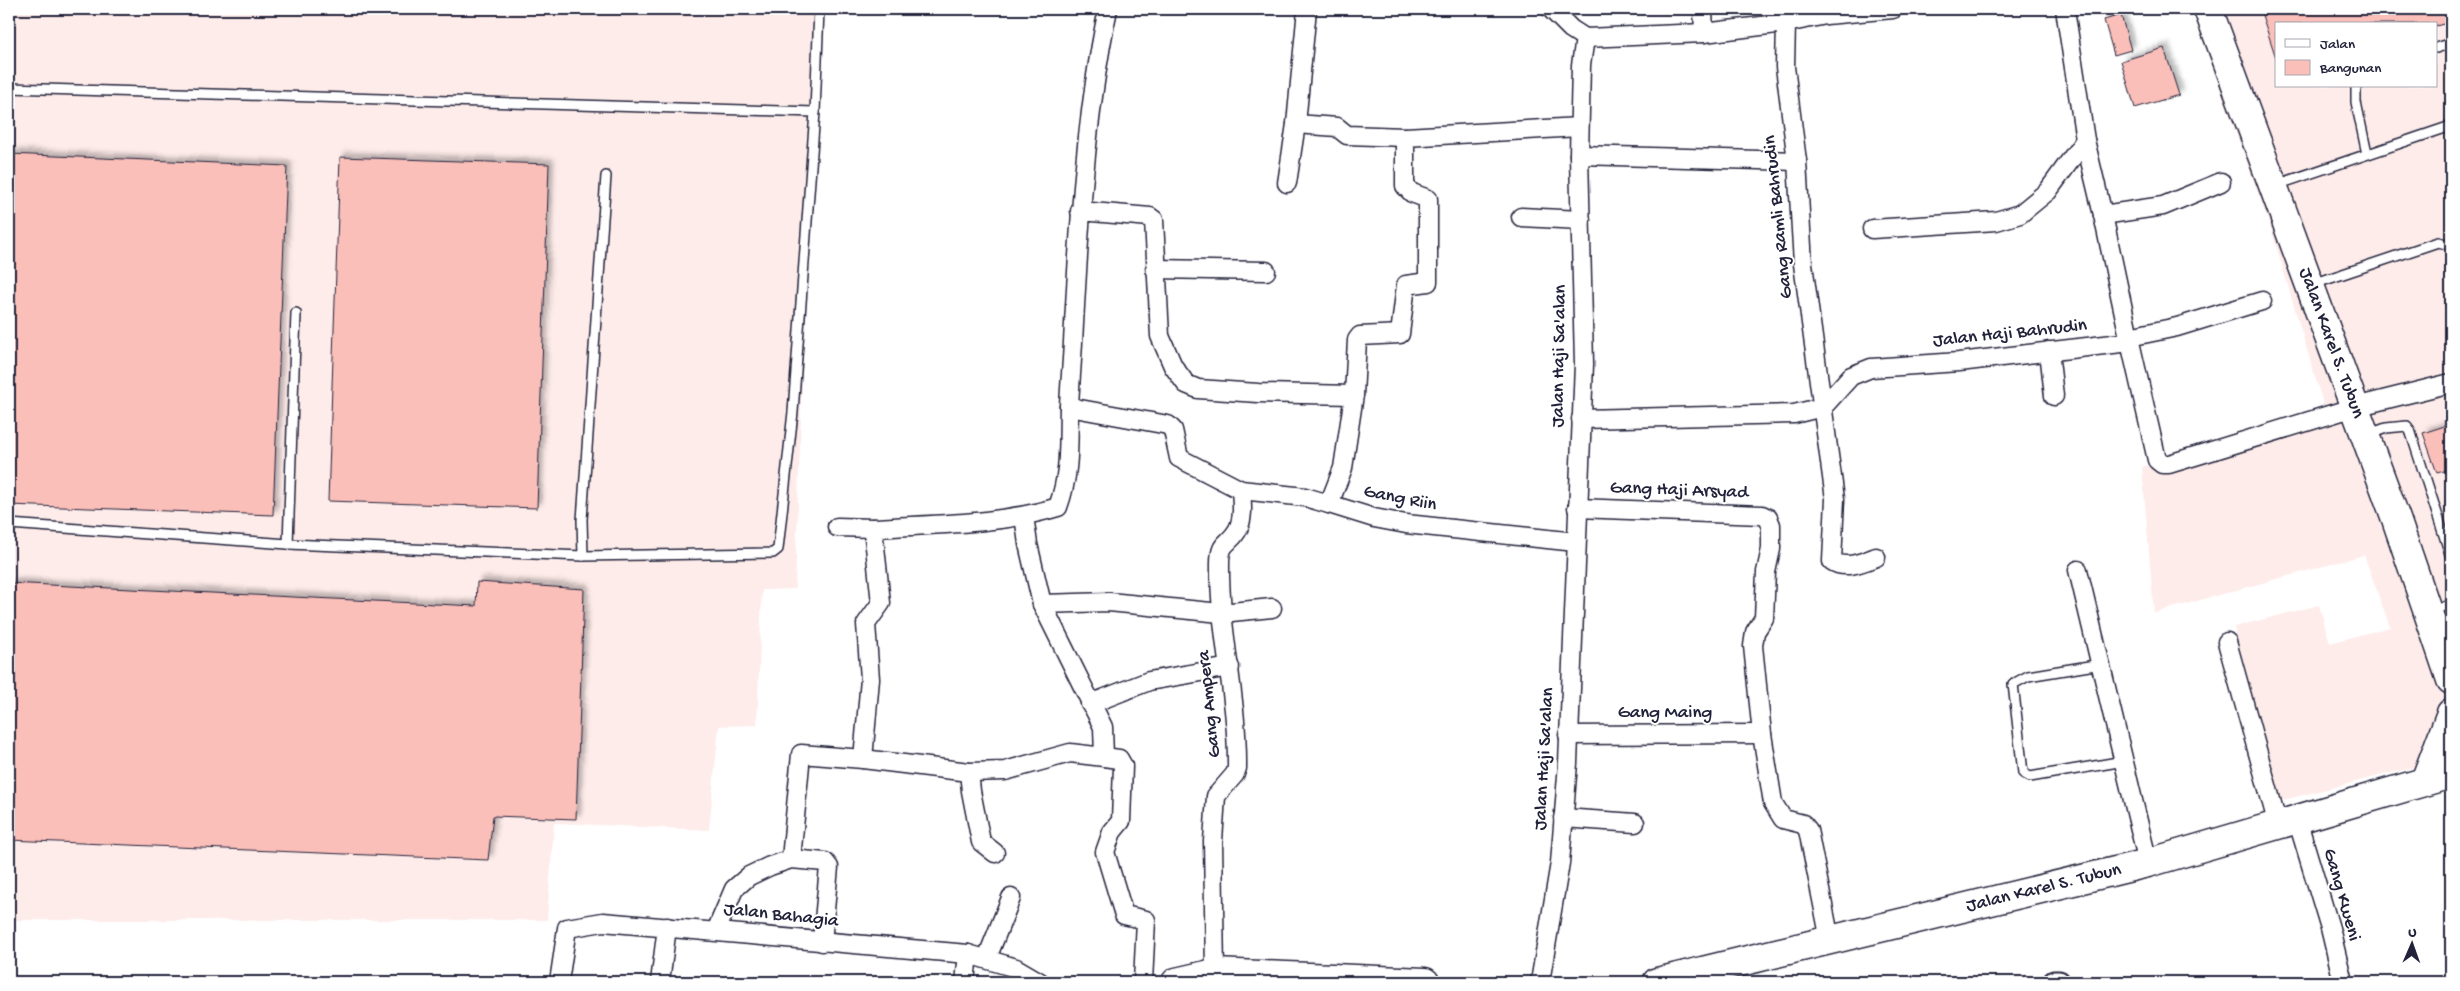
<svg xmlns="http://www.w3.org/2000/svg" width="2460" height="991" font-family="'Gochi Hand',sans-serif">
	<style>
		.built { fill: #feecea; fill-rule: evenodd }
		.building { fill: #fbbfb9; stroke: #22223b; filter: url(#shadow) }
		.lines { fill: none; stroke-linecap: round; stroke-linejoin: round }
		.service-casing { stroke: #22223b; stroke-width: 12 }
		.minor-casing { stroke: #22223b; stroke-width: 21 }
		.tertiary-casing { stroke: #22223b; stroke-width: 25 }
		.primary-casing { stroke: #22223b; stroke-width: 31 }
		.trunk-casing { stroke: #22223b; stroke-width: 31 }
		.service { stroke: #fff; stroke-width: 9 }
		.minor { stroke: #fff; stroke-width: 18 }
		.tertiary { stroke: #fff; stroke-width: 21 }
		.primary { stroke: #fff; stroke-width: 28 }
		.trunk { stroke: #fff; stroke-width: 28 }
		.labels { text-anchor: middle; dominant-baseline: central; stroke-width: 4; stroke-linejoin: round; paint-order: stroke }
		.street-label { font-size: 19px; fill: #22223b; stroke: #fff }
	</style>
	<defs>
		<filter id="shadow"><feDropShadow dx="4.5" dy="-4.5" stdDeviation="2.5" flood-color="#0004"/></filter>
	</defs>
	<rect width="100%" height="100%" fill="#fff"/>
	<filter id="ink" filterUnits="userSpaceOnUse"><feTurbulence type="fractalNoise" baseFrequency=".02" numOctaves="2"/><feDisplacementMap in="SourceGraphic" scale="10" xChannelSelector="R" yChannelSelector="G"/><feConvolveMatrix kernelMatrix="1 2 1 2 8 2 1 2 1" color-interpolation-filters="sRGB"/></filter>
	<g filter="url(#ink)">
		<!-- built -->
		<g class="built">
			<path d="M9 9H815L795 589 762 590 757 725 719 726 709 830 554 823 547 920H9Z"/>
			<path d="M2191 9H2451V758L2267 804 2234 627 2319 605 2330 643 2390 627 2364 555 2154 613 2142 467 2326 414 2272 232ZM2276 24H2436V86H2276Z"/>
		</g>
		<!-- building -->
		<g class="building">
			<path d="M2260 9H2451V22L2436 26V24H2276V58Z"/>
			<path d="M2121 15 2131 50 2114 55 2104 20Z"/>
			<path d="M2164 48 2179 95 2135 108 2121 61Z"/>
			<path d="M9 154 287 166 273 515 9 505Z"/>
			<path d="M340 157 549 164 537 508 328 501Z"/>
			<path d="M2451 424V469L2437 473 2423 433Z"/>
			<path d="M477 582 584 589 576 819 493 816 488 860 9 840V583L476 606Z"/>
		</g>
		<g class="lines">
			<!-- service casing -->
			<g class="service-casing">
				<g id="service">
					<path d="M2436 48 2451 43"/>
					<path d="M2356 86V102L2367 154"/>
					<path d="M9 88 815 112 819 9"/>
					<path d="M2276 185 2451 126"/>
					<path d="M2313 284 2438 242 2451 245"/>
					<path d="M2367 435 2386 428 2407 426 2410 430 2451 557"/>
					<path d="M9 524 288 544 583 556 582 520 606 176"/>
					<path d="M288 544 296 313"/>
					<path d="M583 556 773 553 778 549 793 412 815 112"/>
					<path d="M2431 611 2451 603"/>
					<path d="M2101 664 2028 676 2013 684 2023 773 2030 777 2124 761"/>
				</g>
			</g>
			<!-- minor casing -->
			<g class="minor-casing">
				<g id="minor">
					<path d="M1551 9 1571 29 1585 38"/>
					<path d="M1703 9 1704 33"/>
					<path d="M2065 9 2085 140 2103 215 2163 206 2221 182"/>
					<path d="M1786 23 1785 67 1797 161 1803 264 1835 499 1832 561C1845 570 1863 562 1876 557"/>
					<path d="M1585 38 1704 33 1786 23 1826 15 1893 9"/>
					<path d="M1296 124 1337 127 1347 135 1405 137"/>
					<path d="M1579 155 1797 161"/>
					<path d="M1287 183 1296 124 1307 9"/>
					<path d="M1080 211 1150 217 1154 220 1160 336 1173 366 1186 384 1198 389 1258 393 1354 395"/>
					<path d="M2103 215 2130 342"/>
					<path d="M1521 217 1581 220"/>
					<path d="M1872 229 1996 221 2020 214 2048 191 2085 140"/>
					<path d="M1155 269 1266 271"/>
					<path d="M2129 337 2177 327 2262 301"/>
					<path d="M2049 351 2054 396"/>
					<path d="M1069 407 1168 425 1173 430 1179 458 1241 490 1305 497 1329 504"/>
					<path d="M1581 419 1794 414 1823 407 1851 376 1871 368 1959 362 2130 342 2157 460 2162 464H2169L2355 407 2451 383"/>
					<path d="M1577 508 1762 515 1768 518 1771 525V549L1766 572 1764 618 1755 632 1753 646 1762 734 1773 803 1783 819 1803 824 1808 830 1830 940"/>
					<path d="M837 527 873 528"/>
					<path d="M1576 542 1406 524 1374 518 1329 504 1343 468 1354 395 1357 340 1360 336 1400 334 1406 285 1428 282V199L1412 193 1405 186V137L1579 127"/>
					<path d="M2078 570 2148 863"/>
					<path d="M1042 604 1109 602 1221 613 1272 608"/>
					<path d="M2227 642 2278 825"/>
					<path d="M1090 704 1149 681 1230 667"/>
					<path d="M1568 735 1762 734"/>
					<path d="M1104 757 1119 759 1123 766 1121 821 1112 832 1105 852 1124 915 1146 920 1143 982"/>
					<path d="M863 759 870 679 866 624 881 603 873 528C934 524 999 525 1058 507 1071 471 1068 443 1069 406 1070 385 1072 363 1073 342 1079 230 1085 118 1108 9"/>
					<path d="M969 772 971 791 981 842 995 853"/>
					<path d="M1563 818 1635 823"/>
					<path d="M2297 819 2330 928 2343 982"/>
					<path d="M791 859 801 754 863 759 969 772 1005 771 1070 753 1104 757 1103 727 1042 604 1028 544 1024 516"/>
					<path d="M716 931 734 889 749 876 770 866 791 859 825 862 829 867 822 942"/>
					<path d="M987 958 1011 898"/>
					<path d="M1215 973 1213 841 1216 796 1235 774 1237 768C1238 699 1219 632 1220 563 1220 541 1228 546 1237 531 1244 519 1242 503 1241 490"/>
					<path d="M559 982 567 928 603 922 968 954 1016 968 1040 982"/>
					<path d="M660 982 667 927"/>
					<path d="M965 982 968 954"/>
					<path d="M1540 982 1560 863 1568 763 1584 364 1579 155 1581 65 1585 38"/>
				</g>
			</g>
			<!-- tertiary casing -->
			<g class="tertiary-casing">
				<path id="tertiary" d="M2054 982H2059"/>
			</g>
			<!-- primary casing -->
			<g class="primary-casing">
				<g id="primary">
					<path id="s1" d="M2208 9 2396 519 2451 680"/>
					<path d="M2425 781 2451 713"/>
				</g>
			</g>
			<!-- trunk casing -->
			<g class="trunk-casing">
				<g id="trunk">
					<path d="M1176 982 1215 973 1425 982"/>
					<path id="s2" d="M1657 982 2148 863 2451 774"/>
				</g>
			</g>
			<!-- service -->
			<use href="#service" class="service"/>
			<!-- minor -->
			<use href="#minor" class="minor"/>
			<!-- tertiary -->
			<use href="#tertiary" class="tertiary"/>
			<!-- primary -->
			<use href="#primary" class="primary"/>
			<!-- trunk -->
			<use href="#trunk" class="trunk"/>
		</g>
	</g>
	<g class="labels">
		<!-- street labels -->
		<g class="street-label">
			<text transform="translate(1779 217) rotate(-96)">Gang Ramli Bahrudin</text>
			<text transform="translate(2010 334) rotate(-6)">Jalan Haji Bahrudin</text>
			<text stroke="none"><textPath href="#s1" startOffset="356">Jalan Karel S. Tubun</textPath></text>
			<text transform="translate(1560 356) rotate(-89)">Jalan Haji Sa'alan</text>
			<text transform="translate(1679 491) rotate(2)">Gang Haji Arsyad</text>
			<text transform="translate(1400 499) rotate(11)">Gang Riin</text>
			<text transform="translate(1210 704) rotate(-96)">Gang Ampera</text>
			<text x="1665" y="713">Gang Maing</text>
			<text transform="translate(1545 759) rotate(-87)">Jalan Haji Sa'alan</text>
			<text stroke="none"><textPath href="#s2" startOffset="398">Jalan Karel S. Tubun</textPath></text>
			<text transform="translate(2341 895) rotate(74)">Gang Kweni</text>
			<text transform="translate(781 916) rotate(6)">Jalan Bahagia</text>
		</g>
	</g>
	<!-- margin -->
	<rect width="2460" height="991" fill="none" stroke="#fff" stroke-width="30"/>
	<rect x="15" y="15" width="2430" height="961" fill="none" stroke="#22223b" stroke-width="2" filter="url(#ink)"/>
	<!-- legend -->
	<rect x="2275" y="22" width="162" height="65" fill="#ffffff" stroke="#a7a7b1"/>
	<rect x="2285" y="39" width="25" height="8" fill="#ffffff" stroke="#a7a7b1"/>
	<text x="2320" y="48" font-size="15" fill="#22223b">Jalan</text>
	<rect x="2285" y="60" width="25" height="15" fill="#fbbfb9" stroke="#a7a7b1"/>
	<text x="2320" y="72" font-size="15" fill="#22223b">Bangunan</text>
	<!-- north arrow -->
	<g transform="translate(2412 944) rotate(2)" stroke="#ffffff" stroke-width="4" paint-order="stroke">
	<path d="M0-4L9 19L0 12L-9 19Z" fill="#22223b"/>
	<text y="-8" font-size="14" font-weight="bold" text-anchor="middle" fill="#22223b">U</text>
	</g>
</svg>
